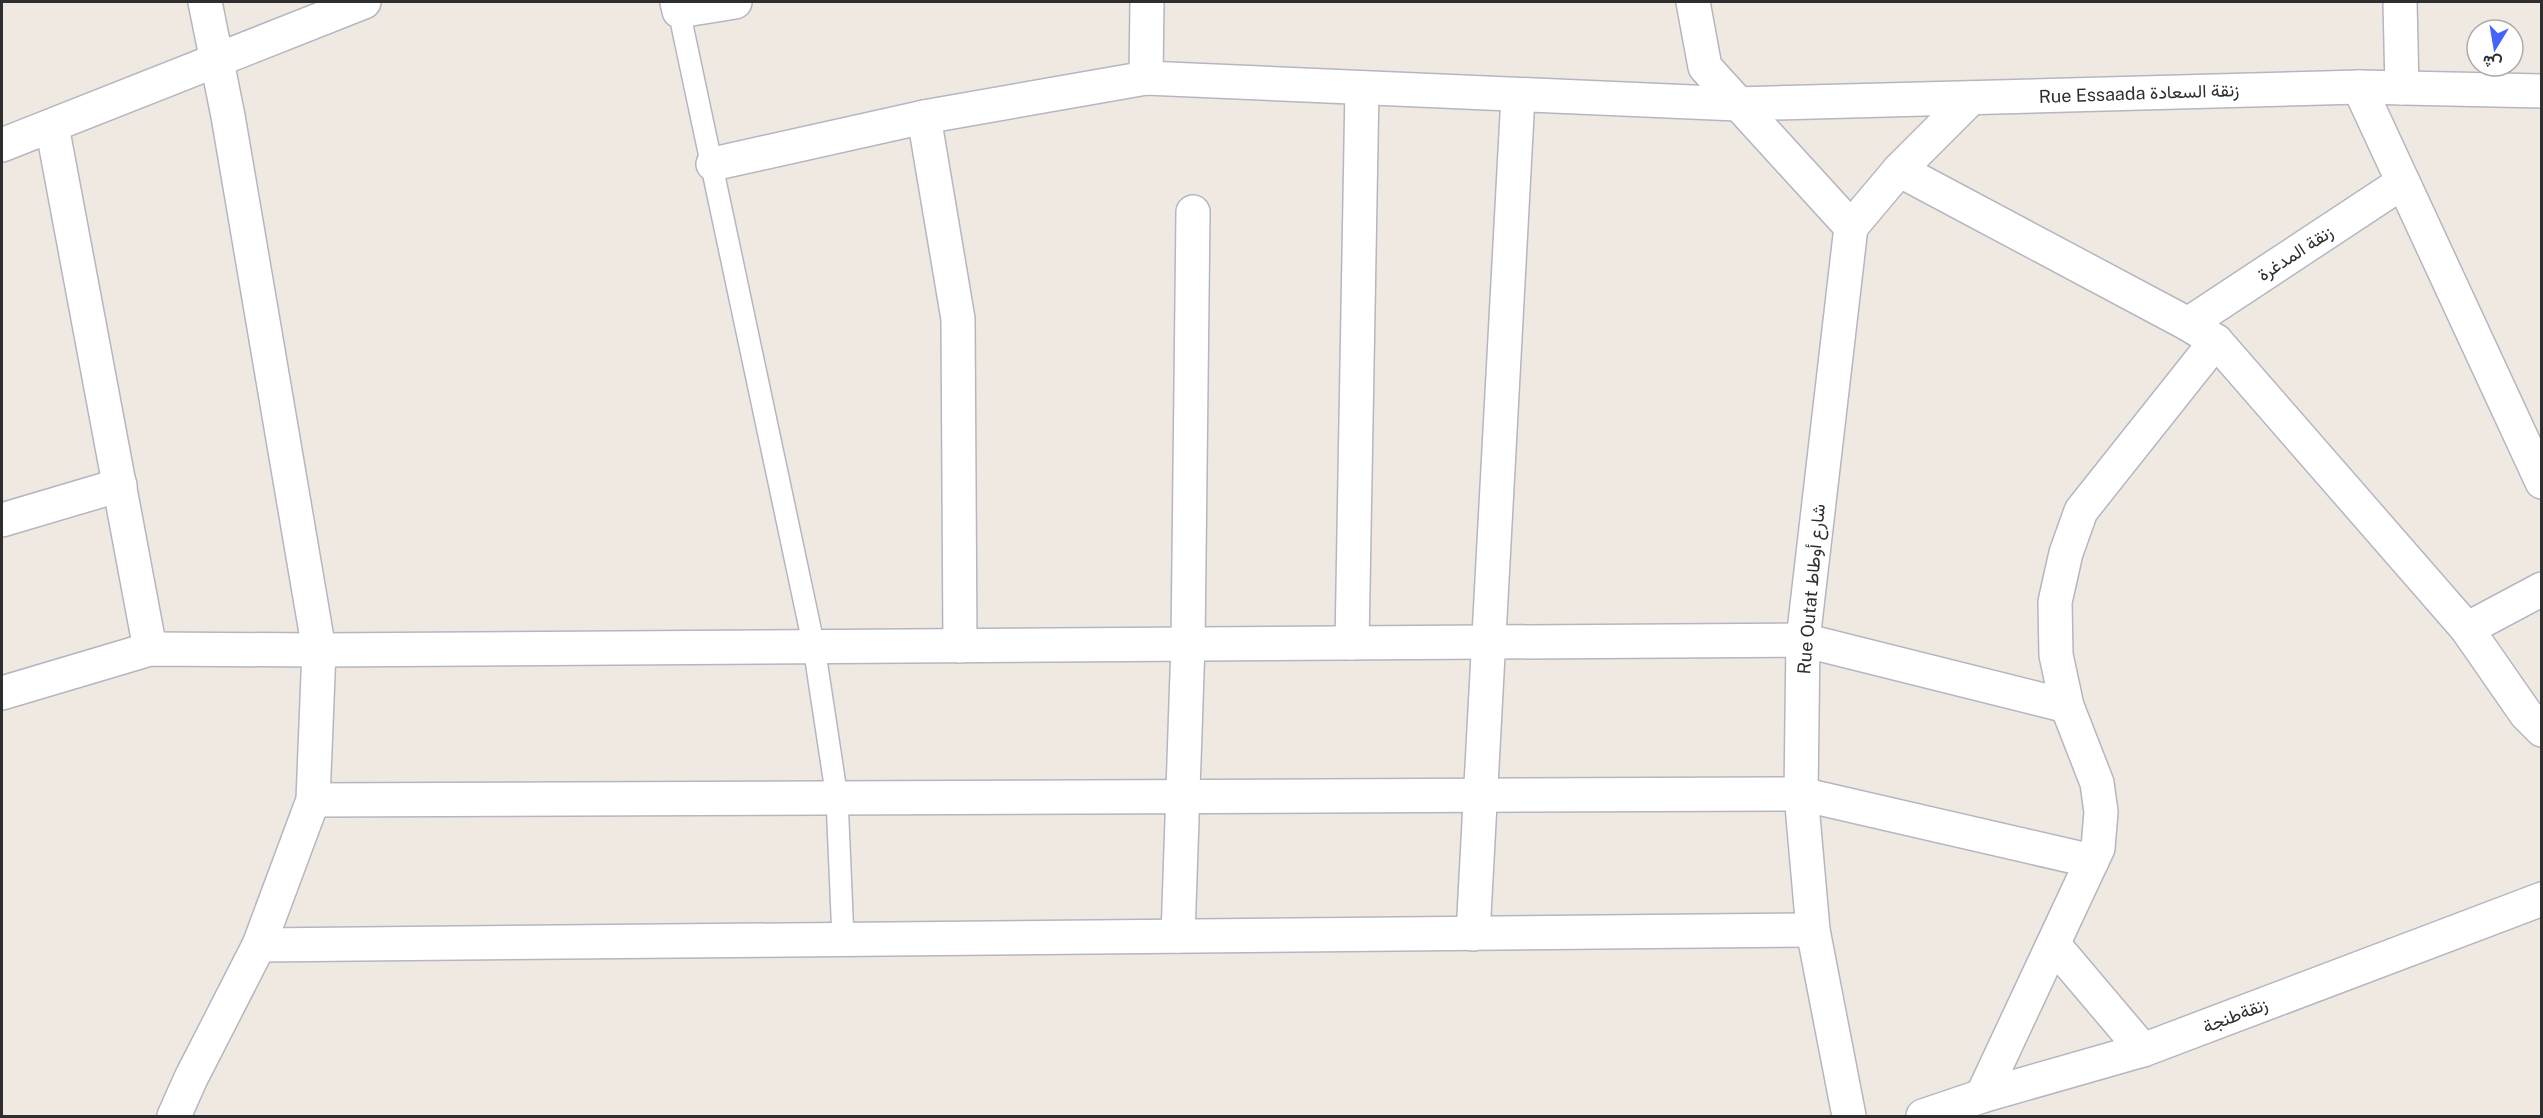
<svg xmlns="http://www.w3.org/2000/svg" width="2543" height="1118" font-family="'Public Sans',Vazirmatn,sans-serif">
	<style>
		.lines { fill: none; stroke-linecap: round; stroke-linejoin: round }
		.service-casing { stroke: #b4b7c1; stroke-width: 24 }
		.minor-casing { stroke: #b4b7c1; stroke-width: 36 }
		.tertiary-casing { stroke: #b4b7c1; stroke-width: 36 }
		.service { stroke: #fff; stroke-width: 21 }
		.minor { stroke: #fff; stroke-width: 33 }
		.tertiary { stroke: #fff; stroke-width: 33 }
		.labels { text-anchor: middle; dominant-baseline: central; stroke-width: 4.5; stroke-linejoin: round; paint-order: stroke }
		.street-label { font-size: 18px; fill: #2e2e2e; stroke: #fff }
	</style>
	<rect width="100%" height="100%" fill="#efe9e1"/>
	<g class="lines">
		<!-- service casing -->
		<g class="service-casing">
			<path id="service" d="M679 11 814 647 837 798 843 939"/>
		</g>
		<!-- minor casing -->
		<g class="minor-casing">
			<g id="minor">
				<path d="M677 2 679 11 735 2"/>
				<path d="M1693 2 1705 67 1851 227 1803 640 1801 794 1813 930 1849 1116"/>
				<path d="M2400 2 2402 88"/>
				<path d="M1146 78 1147 2"/>
				<path d="M2359 87 2542 482"/>
				<path d="M924 117 958 319 960 646"/>
				<path d="M52 126 150 649"/>
				<path d="M2 145 364 2"/>
				<path d="M713 164 924 117 1146 78 1737 104 2359 87 2542 91"/>
				<path d="M1899 170 2188 324 2216 341 2467 629 2526 714 2542 730"/>
				<path d="M1851 227 1899 170 1971 98"/>
				<path d="M2188 324 2403 182"/>
				<path d="M2 520 120 485"/>
				<path d="M2467 629 2542 589"/>
				<path d="M1352 643 1362 88"/>
				<path d="M2 693 150 649 319 650 1803 640 2067 706"/>
				<path d="M313 800 1801 794 2092 861"/>
				<path d="M1473 934 1518 96"/>
				<path d="M1178 936 1188 644 1193 212"/>
				<path d="M259 945 1813 930"/>
				<path d="M2054 945 2143 1050"/>
				<path d="M1982 1096 2098 848 2101 812 2097 783 2067 706 2056 655 2055 602 2066 553 2081 511 2216 341"/>
				<path d="M1923 1116 1982 1096 2143 1050 2542 899"/>
			</g>
		</g>
		<!-- tertiary casing -->
		<g class="tertiary-casing">
			<path id="tertiary" d="M174 1116 191 1078 259 945 313 800 319 650 228 116 205 2"/>
		</g>
		<!-- service -->
		<use href="#service" class="service"/>
		<!-- minor -->
		<use href="#minor" class="minor"/>
		<!-- tertiary -->
		<use href="#tertiary" class="tertiary"/>
	</g>
	<g class="labels">
		<!-- street labels -->
		<g class="street-label">
			<text transform="translate(2139 93) rotate(-2)">Rue Essaada زنقة السعادة</text>
			<text transform="translate(2295 253) rotate(-33)">زنقة المدغرة</text>
			<text transform="translate(1811 589) rotate(-85)">Rue Outat شارع أوطاط</text>
			<text transform="translate(2235 1015) rotate(-21)">زنقةطنجة</text>
		</g>
	</g>
	<!-- border -->
	<rect width="2543" height="1118" fill="none" stroke="#2e2e2e" stroke-width="6"/>
	<!-- north arrow -->
	<g transform="translate(2495 48) rotate(191)"><circle r="28" fill="#ffffff" stroke="#ababab" stroke-width="1.5"/>
	<path d="M0-4.5L10 22L0 15L-10 22Z" fill="#4264fb"/>
	<text y="-9" font-size="16" font-weight="bold" text-anchor="middle" fill="#2e2e2e">ش</text>
	</g>
</svg>
